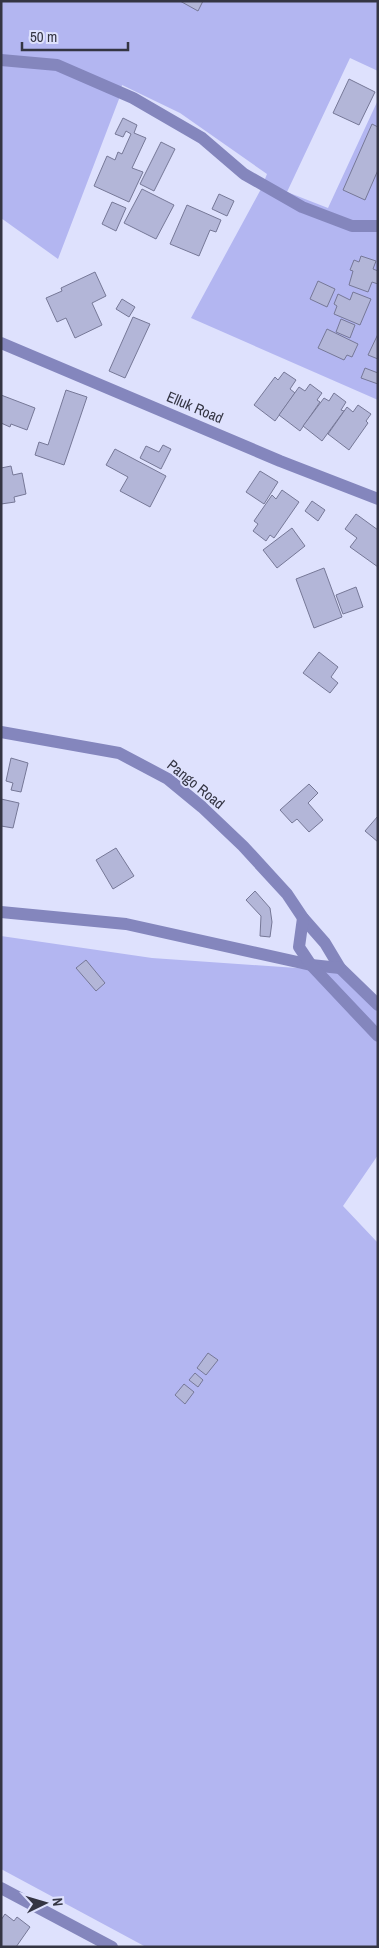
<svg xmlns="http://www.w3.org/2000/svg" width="379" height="1948" font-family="'Archivo Narrow',sans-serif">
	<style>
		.green { fill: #b3b6f1 }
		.building { fill: #b3b6d8; stroke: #767897 }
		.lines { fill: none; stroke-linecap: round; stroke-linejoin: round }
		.minor { stroke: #8486bd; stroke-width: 12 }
		.labels { text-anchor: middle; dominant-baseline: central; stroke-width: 4; stroke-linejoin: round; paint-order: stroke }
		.street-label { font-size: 15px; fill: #343543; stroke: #dee1fd }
	</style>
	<rect width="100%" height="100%" fill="#dee1fd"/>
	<!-- green -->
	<g class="green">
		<path d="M1 1H378V71L350 58 287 192 328 208 378 100V400L191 318 261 189 267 174 180 113 122 85 119 99 58 259 1 218Z"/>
		<path d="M1 936 152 958 340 971 378 1010V1155L343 1206 378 1243V1947H146L1 1869Z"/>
	</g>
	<!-- building -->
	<g class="building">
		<path d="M180 1H203L198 11Z"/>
		<path d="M349 79 375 92 359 125 333 113Z"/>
		<path d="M123 118 137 125 134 133 146 138 132 168 143 172 129 202 94 186 107 156 115 160 118 152 122 154 131 134 126 131 123 137 115 134Z"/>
		<path d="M372 124 378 127V170L365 200 343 190Z"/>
		<path d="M161 142 175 149 154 191 140 184Z"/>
		<path d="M142 189 174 205 156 239 124 223Z"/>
		<path d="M219 194 234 201 227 216 212 209Z"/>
		<path d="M112 202 126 208 116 231 102 224Z"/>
		<path d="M187 205 221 220 216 232 210 230 199 256 170 244Z"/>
		<path d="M361 256 376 261 373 269 378 271V284L372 282 368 292 349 285 353 271 350 270 354 260 359 262Z"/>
		<path d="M95 272 106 296 92 303 102 325 75 338 66 318 57 322 46 298 62 291 61 288Z"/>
		<path d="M318 281 335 289 327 307 310 299Z"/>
		<path d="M353 292 371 299 360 325 334 314 337 306 334 304 338 294 350 300Z"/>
		<path d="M122 299 135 307 129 317 116 309Z"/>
		<path d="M133 317 150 324 125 378 109 371Z"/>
		<path d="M341 319 355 325 350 338 336 332Z"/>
		<path d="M327 329 358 344 352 357 347 355 344 360 318 348Z"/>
		<path d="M378 334V359L368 355Z"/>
		<path d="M365 368 378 373V384L361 378Z"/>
		<path d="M284 372 296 380 290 389 295 393 275 421 254 405 275 377 278 380Z"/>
		<path d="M310 384 322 393 317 400 320 402 300 431 279 415 299 387 305 391Z"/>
		<path d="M66 390 87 397 64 465 35 455 39 442 48 445Z"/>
		<path d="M334 393 346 402 341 410 344 411 322 441 303 426 324 398 329 401Z"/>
		<path d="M1 395 35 408 27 430 11 424 10 427 1 423Z"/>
		<path d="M358 405 371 414 366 421 368 423 349 450 328 434 347 407 353 412Z"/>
		<path d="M163 445 171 449 161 469 140 458 146 446 159 452Z"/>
		<path d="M115 449 166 476 150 507 120 491 128 477 106 465Z"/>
		<path d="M11 466 13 475 22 473 26 494 14 497 15 502 1 504V468Z"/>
		<path d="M260 471 278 482 264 504 246 492Z"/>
		<path d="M282 490 299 502 274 538 270 535 266 541 253 531 258 524 254 521 272 495 276 499Z"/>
		<path d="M312 501 325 510 318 521 305 511Z"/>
		<path d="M356 514 378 530V567L350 547 357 538 345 529Z"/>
		<path d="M292 528 305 546 277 568 263 550Z"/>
		<path d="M324 568 342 617 314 628 296 579Z"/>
		<path d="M356 587 363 607 343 614 336 595Z"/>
		<path d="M319 652 338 667 331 677 338 683 330 693 303 673Z"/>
		<path d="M11 758 28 763 21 792 11 790 13 783 6 781Z"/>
		<path d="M309 784 318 793 308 803 323 820 309 832 297 819 292 823 280 810Z"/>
		<path d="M1 799 19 803 13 828 1 826Z"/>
		<path d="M378 816V842L365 831Z"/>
		<path d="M116 848 134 876 113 889 96 860Z"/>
		<path d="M255 891 270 908 272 922 270 937 260 936 261 916 246 900Z"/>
		<path d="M86 960 105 983 96 991 76 968Z"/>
		<path d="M208 1353 218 1360 206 1375 197 1368Z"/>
		<path d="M195 1373 203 1380 198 1387 189 1380Z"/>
		<path d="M184 1384 194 1392 185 1404 175 1395Z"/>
		<path d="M5 1914 14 1921 17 1917 30 1927 16 1947H1V1920Z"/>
	</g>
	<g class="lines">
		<!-- minor -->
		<g class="minor">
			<path d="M1 60 57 65 133 98 202 138 244 174 302 207 352 226H378"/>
			<path d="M1 343 280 461 378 499"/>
			<path d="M1 732 119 753 168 779 202 807 243 846 287 894 303 918 325 943 340 968 378 1005"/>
			<path d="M1 912 126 924 311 965 340 968"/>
			<path d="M303 918 299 947 311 965 378 1036"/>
			<path d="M1 1888 112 1947"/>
		</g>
	</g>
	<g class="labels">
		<!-- street labels -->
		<g class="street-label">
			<text transform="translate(195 407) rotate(23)">Elluk Road</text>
			<text transform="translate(196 784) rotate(39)">Pango Road</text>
		</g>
	</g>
	<!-- border -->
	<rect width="379" height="1948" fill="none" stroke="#343543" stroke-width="5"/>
	<!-- north arrow -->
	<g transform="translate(45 1903) rotate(85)" stroke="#dee1fd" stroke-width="4" paint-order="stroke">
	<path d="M0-4L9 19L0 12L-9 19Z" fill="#343543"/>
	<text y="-8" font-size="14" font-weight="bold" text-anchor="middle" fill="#343543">N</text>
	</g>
	<!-- scale -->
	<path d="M22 42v8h106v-8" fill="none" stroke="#343543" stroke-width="2.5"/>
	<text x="30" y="42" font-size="15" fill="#343543" stroke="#dee1fd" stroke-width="4" paint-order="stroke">50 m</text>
</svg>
